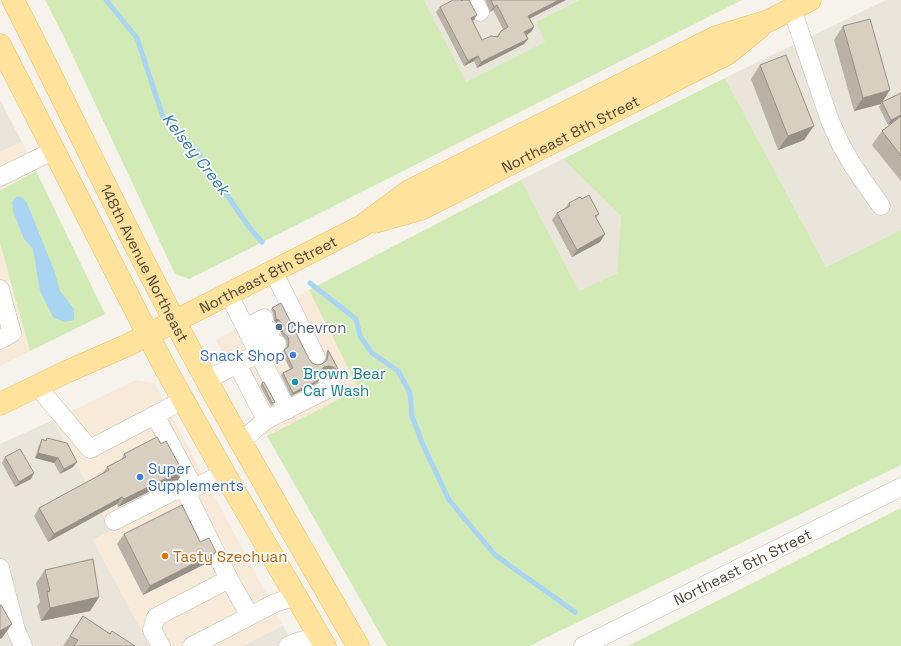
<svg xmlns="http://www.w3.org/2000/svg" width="901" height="646" font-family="'Space Grotesk',sans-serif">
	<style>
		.residential { fill: #eae5da }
		.commercial { fill: #f7ead8 }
		.green { fill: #d2eab5 }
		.water { fill: #a9d4f2 }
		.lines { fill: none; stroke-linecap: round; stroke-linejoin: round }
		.stream { stroke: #a9d4f2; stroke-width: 5 }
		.minor-casing { stroke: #c2bbae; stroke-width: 19 }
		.major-casing { stroke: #e6c16a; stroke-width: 23 }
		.minor { stroke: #fff; stroke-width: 18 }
		.major { stroke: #ffe39c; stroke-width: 22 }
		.wall { fill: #bab2a6 }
		.shaded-wall { fill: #979187 }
		.building { fill: #d8cfc1; stroke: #979187 }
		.service-dot { fill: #5c6f8a; stroke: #fff; stroke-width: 1.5 }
		.shop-dot { fill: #3f7fe0; stroke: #fff; stroke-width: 1.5 }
		.culture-dot { fill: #0f9aa8; stroke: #fff; stroke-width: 1.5 }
		.food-dot { fill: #e8710a; stroke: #fff; stroke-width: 1.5 }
		.labels { text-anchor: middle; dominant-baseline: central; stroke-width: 3.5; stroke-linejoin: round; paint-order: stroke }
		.street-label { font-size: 15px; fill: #4b4439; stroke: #fff }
		.service-label { font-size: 15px; fill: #4e5e75; stroke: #fff; text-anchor: start }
		.shop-label { font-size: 15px; fill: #366cbe; stroke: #fff; text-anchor: end }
		.culture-label { font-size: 15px; fill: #0d838f; stroke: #fff; text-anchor: start }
		.food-label { font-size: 15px; fill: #c56008; stroke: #fff; text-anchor: start }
		.water-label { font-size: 16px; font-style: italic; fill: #2e7ab2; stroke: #fff }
	</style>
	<rect width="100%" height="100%" fill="#f6f3ec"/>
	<!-- residential -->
	<g class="residential">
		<path d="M424 0H580L536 22 546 42 466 83Z"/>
		<path d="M886 0H901V230L826 267 725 78Z"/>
		<path d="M0 100 22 142 0 152Z"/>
		<path d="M563 159 621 216 617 273 579 291 521 180Z"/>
		<path d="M53 420 112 530 93 540 150 646H0V444Z"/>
		<path d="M283 625 294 646H243Z"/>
	</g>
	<!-- commercial -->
	<g class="commercial">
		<path d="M22 142 36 171 0 191V152Z"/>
		<path d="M0 243 30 351 0 366Z"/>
		<path d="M309 290 360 389 267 436 216 340Z"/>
		<path d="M136 380 154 383 283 625 243 646H150L93 540 112 530 53 420Z"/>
	</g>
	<!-- green -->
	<g class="green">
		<path d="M45 0H424L466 82 545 42 536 22 580 0H742L189 279 175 274 63 35Z"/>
		<path d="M725 78 826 267 901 230V465L529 646H387L267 436 359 389 309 290 521 180 579 291 617 273 621 216 563 159Z"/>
		<path d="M36 171 105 314 30 351 0 243V191Z"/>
		<path d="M901 508V646H628Z"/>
	</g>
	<!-- water -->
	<path class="water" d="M17 196 23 198 27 203 54 270 60 291 74 309V320L64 322 53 317 40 291 33 249 24 239 13 211 12 202Z"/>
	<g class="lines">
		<!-- stream -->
		<g class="stream">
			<path d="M106 0 137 38 163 117 196 150 249 227 262 242"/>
			<path d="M310 283 356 319 360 336 372 353 398 371 410 393 412 416 423 445 449 500 495 555 575 612"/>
		</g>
		<!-- minor casing -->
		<g class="minor-casing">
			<g id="minor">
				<path d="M474 0 480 12"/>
				<path d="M792 9 830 121 841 145 853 166 881 206"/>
				<path d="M0 177 55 150"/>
				<path d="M273 271 316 357"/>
				<path d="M0 289 12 333 0 340"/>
				<path d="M228 293 287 410"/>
				<path d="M246 328 264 318"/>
				<path d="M252 340 271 331"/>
				<path d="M237 364 266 420"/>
				<path d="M206 380 277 344"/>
				<path d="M37 386 90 449 155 415 194 488"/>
				<path d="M155 415 183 400"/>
				<path d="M240 442 266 420 332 387 327 379"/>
				<path d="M114 521 176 490 186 492"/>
				<path d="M0 568 16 630 23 646"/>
				<path d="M229 579 250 616"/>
				<path d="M161 646 152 630 156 617 229 579 186 492 224 473"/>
				<path d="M192 646 275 603 296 596"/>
				<path d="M288 646 297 642 319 636"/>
				<path id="s1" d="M583 646 901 487"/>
			</g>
		</g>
		<!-- major casing -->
		<g class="major-casing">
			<g id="major">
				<path id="s2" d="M13 0C63 97 109 196 160 293 222 413 291 529 358 646"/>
				<path d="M0 45 163 364 224 473 325 646"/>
				<path id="s3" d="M375 222 421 209 727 54 759 28"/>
				<path id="s4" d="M0 404 66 372 130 344 362 226 409 191 716 37 768 21 810 0"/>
			</g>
		</g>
		<!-- minor -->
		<use href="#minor" class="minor"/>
		<!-- major -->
		<use href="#major" class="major"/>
	</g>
	<!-- wall -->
	<g class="wall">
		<path d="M485 0H566L530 18 534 27 531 32 526 35 528 39 524 44 477 68 474 61 464 66 436 12 440 7 474 20 472 21 482 40 496 37 501 31 503 29 493 10 490 12Z"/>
		<path d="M843 26 881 104 854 111 834 40Z"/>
		<path d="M760 65 804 140 778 150 751 79Z"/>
		<path d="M901 93V181L872 145 882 131 892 123 888 125 879 107 882 102Z"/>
		<path d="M582 199 599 214 596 218 600 242 572 257 552 220 557 213 565 208 569 203Z"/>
		<path d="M281 303 309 359 312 363 317 365 322 364 325 361 326 358V353L328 350 339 371 337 374 332 370 327 369 322 370 319 372V380L317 383 291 396 281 375 283 373 290 369 282 353 286 348 287 345 286 340 281 334V327L277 323 274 321 273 313 271 310 272 308Z"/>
		<path d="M262 383 275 402 273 405 271 406 260 386Z"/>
		<path d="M47 438 77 462 73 467 60 474 54 463 35 458 39 445 42 439 45 440Z"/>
		<path d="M124 454 178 480 171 481 118 507 117 504 48 542 34 516 39 508 102 474 107 467 121 460Z"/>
		<path d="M5 457 31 479 15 487 2 463Z"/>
		<path d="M124 534 209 562 143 595 117 544Z"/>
		<path d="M45 570 99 597 90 611 41 621 37 606 40 602 36 583Z"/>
		<path d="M83 616 110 634 135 646H63Z"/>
	</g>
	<!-- shaded-wall -->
	<g class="shaded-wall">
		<path d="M559 0H566L525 21 528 16Z"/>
		<path d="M497 5 493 10 490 12 494 7Z"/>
		<path d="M477 15 474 20 467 23 471 18Z"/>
		<path d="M534 27 531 32 521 38 524 32Z"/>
		<path d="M528 39 524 44 477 68 481 62Z"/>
		<path d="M478 56 474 61 464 66 468 61Z"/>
		<path d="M890 90 881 104 854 111 863 98Z"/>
		<path d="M901 115V118L888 125 891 120Z"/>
		<path d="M814 126 804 140 778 150 788 136Z"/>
		<path d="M605 234 600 242 572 257 577 250Z"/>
		<path d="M276 319 279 320 277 323 274 321Z"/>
		<path d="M329 366 333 367 332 370 327 369 322 370 318 374 324 367Z"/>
		<path d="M319 380 317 383 291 396 293 393Z"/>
		<path d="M38 453 58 458 54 463 35 458Z"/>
		<path d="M77 462 73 467 60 474 64 469Z"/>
		<path d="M183 472 178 480 171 481 118 507 124 499 177 473Z"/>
		<path d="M34 473 31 479 15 487 19 482Z"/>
		<path d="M122 497 117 504 48 542 54 534Z"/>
		<path d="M216 552 209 562 143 595 150 586Z"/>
		<path d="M99 597 90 611 41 621 50 608Z"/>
		<path d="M12 624 2 638 0 639V631Z"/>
	</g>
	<!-- building -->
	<g class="building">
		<path d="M453 0H461L462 1 463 0H469L477 15 471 18 482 40 491 36 498 37 501 31 508 27 497 5 494 7 491 0H559L528 16 534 27 524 32 528 39 481 62 478 56 468 61 440 7Z"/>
		<path d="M870 19 890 90 863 98 843 26Z"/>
		<path d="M786 55 814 126 788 136 760 65Z"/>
		<path d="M901 93V115L891 120 882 102Z"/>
		<path d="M901 116V156L882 131Z"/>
		<path d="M589 195 599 214 595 216 605 234 577 250 557 213 570 206 569 203 580 197 582 199Z"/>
		<path d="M281 303 309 359 312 363 317 365 322 364 327 360 328 355V350L339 371 333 367 329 366 324 367 319 372V380L293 393 283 373 293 368 284 350 288 347 289 342 288 337 282 332V324L279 320 276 319 275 311 272 308Z"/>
		<path d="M264 382 275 402 272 403 262 383Z"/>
		<path d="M157 437 161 444 166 441 183 472 177 473 124 499 122 497 54 534 39 508 109 470 107 467 126 457 124 454Z"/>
		<path d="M47 438 67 443 77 462 64 469 58 458 38 453 42 439 46 441Z"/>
		<path d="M20 449 34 473 19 482 5 457Z"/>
		<path d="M182 505 200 542 209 538 216 552 150 586 124 534Z"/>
		<path d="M93 559 99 597 50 608 47 592 50 591 45 570Z"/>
		<path d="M0 605H1L12 624 0 631Z"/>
		<path d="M83 616 110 634 112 631 135 646H74L78 640 70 636Z"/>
	</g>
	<!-- markers -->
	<circle class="service-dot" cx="279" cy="327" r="4"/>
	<g class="shop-dot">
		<circle cx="293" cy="355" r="4"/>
		<circle cx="140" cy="477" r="4"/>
	</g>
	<circle class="culture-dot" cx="295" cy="382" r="4"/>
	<circle class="food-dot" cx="165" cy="556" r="4"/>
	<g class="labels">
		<!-- street labels -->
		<g class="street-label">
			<text stroke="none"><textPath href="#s3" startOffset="215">Northeast 8th Street</textPath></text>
			<text stroke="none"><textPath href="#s2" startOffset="294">148th Avenue Northeast</textPath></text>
			<text stroke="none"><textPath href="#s4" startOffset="298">Northeast 8th Street</textPath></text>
			<text stroke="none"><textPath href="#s1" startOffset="178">Northeast 6th Street</textPath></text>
		</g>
		<!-- service labels -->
		<g class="service-label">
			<text x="287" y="327">Chevron</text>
		</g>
		<!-- shop labels -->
		<g class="shop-label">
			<text x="285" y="355">Snack Shop</text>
			<text x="148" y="468" text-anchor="start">Super<tspan x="148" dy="17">Supplements</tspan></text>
		</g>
		<!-- culture labels -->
		<g class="culture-label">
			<text x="303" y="373">Brown Bear<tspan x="303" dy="17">Car Wash</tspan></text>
		</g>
		<!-- food labels -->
		<g class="food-label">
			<text x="173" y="556">Tasty Szechuan</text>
		</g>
		<!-- water labels -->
		<g class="water-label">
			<text transform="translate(196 154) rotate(52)">Kelsey Creek</text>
		</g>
	</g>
</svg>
